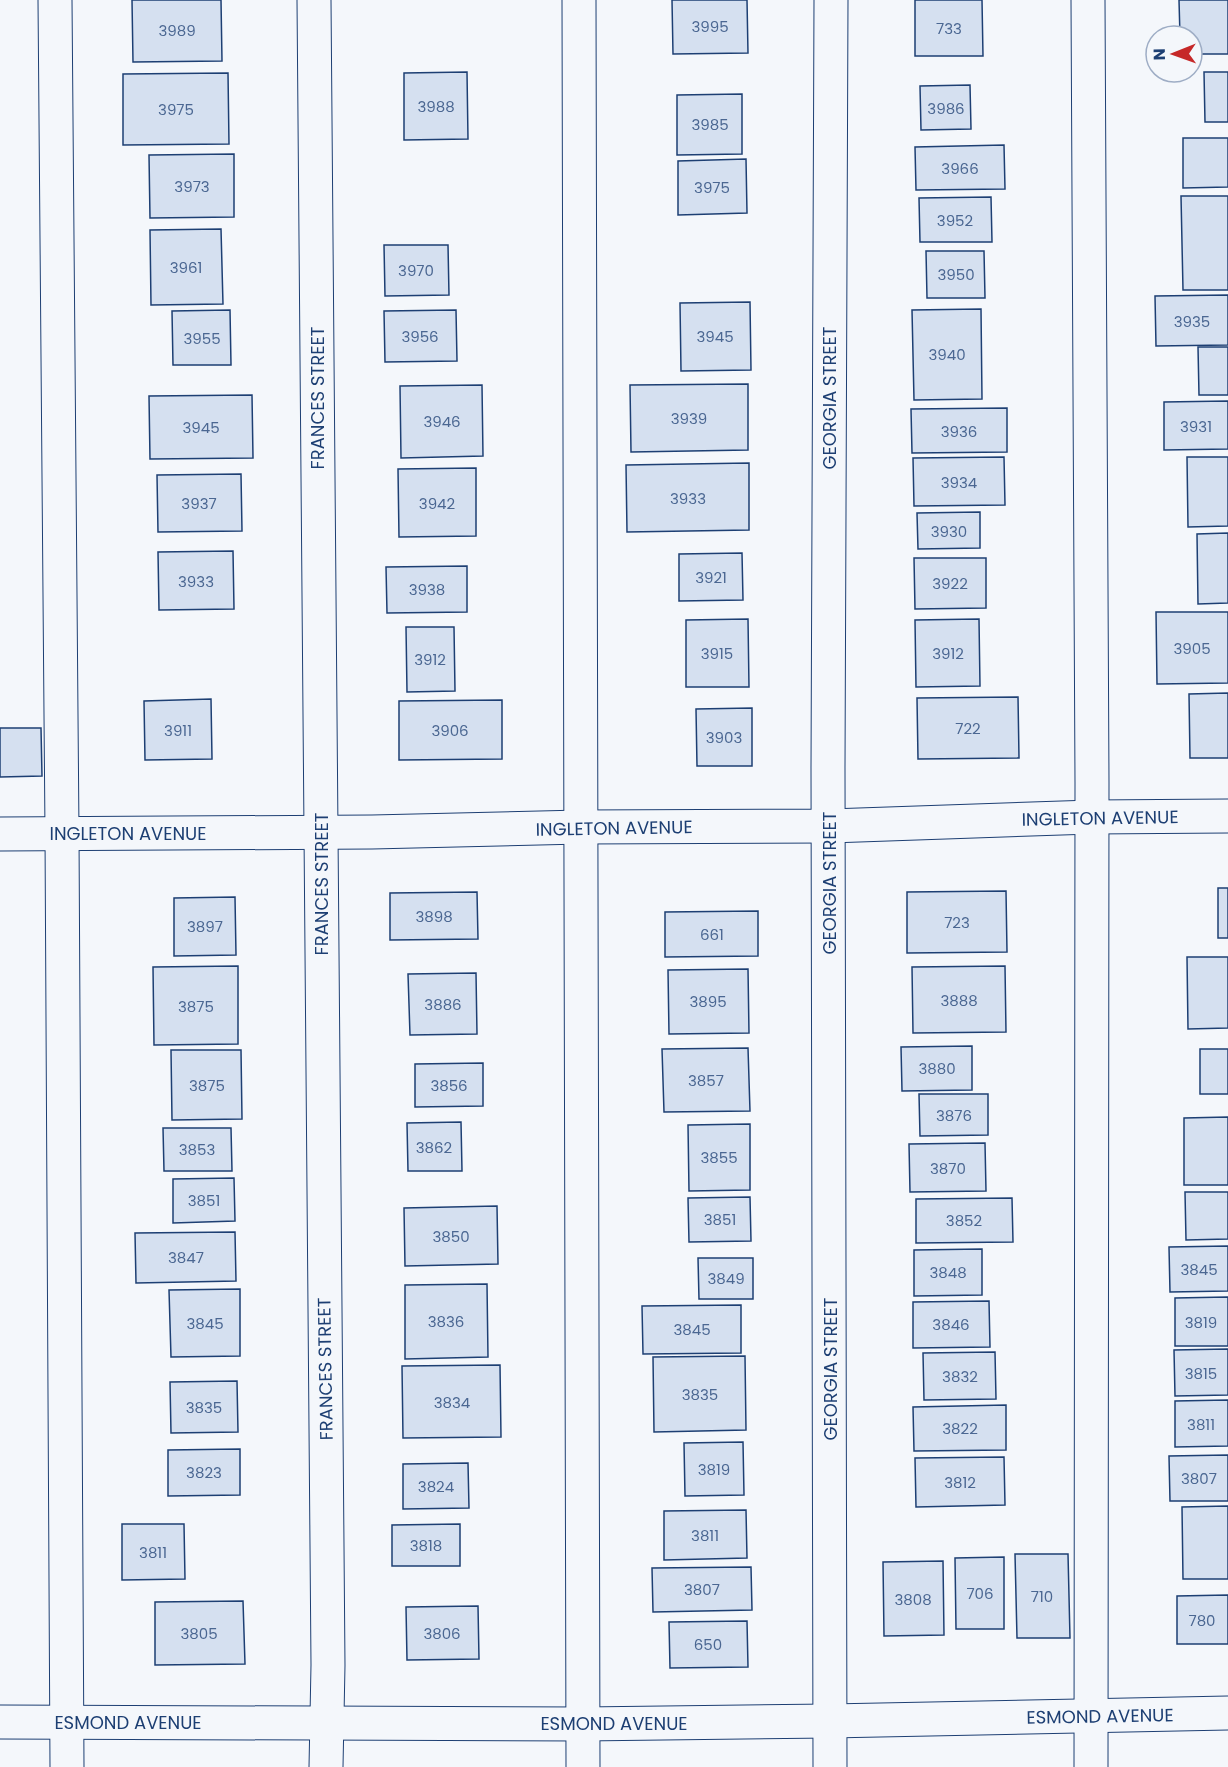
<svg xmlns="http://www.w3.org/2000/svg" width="1228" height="1767" font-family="Poppins,sans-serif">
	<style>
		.building { fill: #d5e0f0; stroke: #1d3f73; stroke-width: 1.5 }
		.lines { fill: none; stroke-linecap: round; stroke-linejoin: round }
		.minor-casing { stroke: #1d3f73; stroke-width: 35 }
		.minor { stroke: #f4f7fb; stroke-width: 33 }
		.labels { text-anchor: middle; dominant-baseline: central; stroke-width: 4.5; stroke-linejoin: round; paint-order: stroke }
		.number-label { font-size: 15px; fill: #4b6792 }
		.street-label { font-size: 18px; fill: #1d3f73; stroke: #f4f7fb }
	</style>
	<rect width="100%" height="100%" fill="#f4f7fb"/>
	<!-- building -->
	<g class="building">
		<path d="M132 0H221L222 61 133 62Z"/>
		<path d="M672 0H747L748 53 673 54Z"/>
		<path d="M915 0H982L983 56H915Z"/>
		<path d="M1179 0H1228V54H1192V36H1180Z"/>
		<path d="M467 72 468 139 404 140V73Z"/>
		<path d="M1204 72H1228V122H1205Z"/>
		<path d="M228 73 229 144 123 145V74Z"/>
		<path d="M970 85 971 129 921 130 920 86Z"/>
		<path d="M742 94V154L677 155V95Z"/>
		<path d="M1183 138H1228V187L1183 188Z"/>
		<path d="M1004 145 1005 189 916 190 915 147Z"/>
		<path d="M234 154V217L150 218 149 155Z"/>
		<path d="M746 159 747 213 678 215V161Z"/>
		<path d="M1181 196H1228V290H1183Z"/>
		<path d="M991 197 992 242H920L919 198Z"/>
		<path d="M221 229 223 304 151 305 150 230Z"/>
		<path d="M384 245H448L449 295 385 296Z"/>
		<path d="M926 251H984L985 298H927Z"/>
		<path d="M1228 295V345L1156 346 1155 296Z"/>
		<path d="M750 302 751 370 681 371 680 303Z"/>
		<path d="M981 309 982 399 914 400 912 310Z"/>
		<path d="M230 310 231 365H173L172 311Z"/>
		<path d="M456 310 457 361 385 362 384 311Z"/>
		<path d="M1198 347H1228V395H1199Z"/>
		<path d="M748 384V450L631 452 630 385Z"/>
		<path d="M482 385 483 456 401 458 400 386Z"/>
		<path d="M252 395 253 458 150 459 149 396Z"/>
		<path d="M1228 401V449L1164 450V402Z"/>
		<path d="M1007 408V452L912 453 911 409Z"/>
		<path d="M1004 457 1005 505 914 506 913 458Z"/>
		<path d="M1187 457H1228V526L1188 527Z"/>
		<path d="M749 463V530L627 532 626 465Z"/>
		<path d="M476 468V536L399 537 398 469Z"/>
		<path d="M241 474 242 531 158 532 157 475Z"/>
		<path d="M980 512V548L918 549 917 513Z"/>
		<path d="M1228 533V603L1198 604 1197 534Z"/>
		<path d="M233 551 234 609 159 610 158 552Z"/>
		<path d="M742 553 743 600 679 601V554Z"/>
		<path d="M914 558H986V608L915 609Z"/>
		<path d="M467 566V612L387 613 386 567Z"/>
		<path d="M1156 612H1228V683L1157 684Z"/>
		<path d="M748 619 749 687H686V620Z"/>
		<path d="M979 619 980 686 916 687 915 620Z"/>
		<path d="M406 627H454L455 691 407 692Z"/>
		<path d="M1228 693V758H1190L1189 694Z"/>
		<path d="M1018 697 1019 758 918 759 917 698Z"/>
		<path d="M211 699 212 759 145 760 144 701Z"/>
		<path d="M502 700V759L399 760V701Z"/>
		<path d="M752 708V766H697L696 709Z"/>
		<path d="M0 728H41L42 776 0 777Z"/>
		<rect x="1218" y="888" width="10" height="50"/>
		<path d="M1006 891 1007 952 907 953V892Z"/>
		<path d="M477 892 478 939 390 940V893Z"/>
		<path d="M235 897 236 955 174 956V898Z"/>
		<path d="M758 911V956L665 957V912Z"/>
		<path d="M1187 957H1228V1028L1188 1029Z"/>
		<path d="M238 966V1044L154 1045 153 967Z"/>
		<path d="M1005 966 1006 1032 913 1033 912 967Z"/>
		<path d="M748 969 749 1033 669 1034 668 970Z"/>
		<path d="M476 973 477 1034 410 1035 408 974Z"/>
		<path d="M972 1046V1090L902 1091 901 1047Z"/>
		<path d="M748 1048 750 1111 664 1112 662 1049Z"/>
		<rect x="1200" y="1049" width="28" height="45"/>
		<path d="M171 1050H241L242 1119 172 1120Z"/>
		<path d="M483 1063V1106L415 1107V1064Z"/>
		<path d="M919 1094H988V1135L920 1136Z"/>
		<path d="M1228 1117V1185H1184V1118Z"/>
		<path d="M461 1122 462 1171H408L407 1123Z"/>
		<path d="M750 1124V1190L689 1191 688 1125Z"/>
		<path d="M163 1128H231L232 1171H164Z"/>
		<path d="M985 1143 986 1191 910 1192 909 1144Z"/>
		<path d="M234 1178 235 1221 173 1223V1179Z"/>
		<path d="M1185 1192H1228V1239L1186 1240Z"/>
		<path d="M750 1197 751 1241 689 1242 688 1198Z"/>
		<path d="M1012 1198 1013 1242 916 1243V1199Z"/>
		<path d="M497 1206 498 1264 405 1266 404 1208Z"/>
		<path d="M235 1232 236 1281 136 1283 135 1233Z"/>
		<path d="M1228 1246V1291L1170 1292 1169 1247Z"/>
		<path d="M982 1249V1295L914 1296V1250Z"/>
		<path d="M698 1258H753V1299H699Z"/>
		<path d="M487 1284 488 1357 405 1359V1285Z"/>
		<path d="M240 1289V1356L171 1357 169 1290Z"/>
		<path d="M1228 1297V1346H1175V1298Z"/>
		<path d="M989 1301 990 1347 913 1348V1302Z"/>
		<path d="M741 1305V1353L643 1354 642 1306Z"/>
		<path d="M1228 1349V1395L1175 1396 1174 1350Z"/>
		<path d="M995 1352 996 1399 924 1400 923 1353Z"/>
		<path d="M745 1356 746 1430 654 1432 653 1357Z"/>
		<path d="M500 1365 501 1437 403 1438 402 1366Z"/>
		<path d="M237 1381 238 1432 171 1433 170 1382Z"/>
		<path d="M1228 1400V1446L1175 1447V1401Z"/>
		<path d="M1006 1405V1450L914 1451 913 1407Z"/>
		<path d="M743 1442 744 1495 685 1496 684 1443Z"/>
		<path d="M240 1449V1495L168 1496V1450Z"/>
		<path d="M1228 1455V1501H1170L1169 1456Z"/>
		<path d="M1004 1457 1005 1505 916 1507 915 1458Z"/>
		<path d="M468 1463 469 1508 403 1509V1464Z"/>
		<path d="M1228 1506V1579H1183L1182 1507Z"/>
		<path d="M746 1510 747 1558 664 1560V1511Z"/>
		<path d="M122 1524H184L185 1579 122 1580Z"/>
		<path d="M460 1524V1566H392V1525Z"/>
		<path d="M1015 1554H1068L1070 1638H1017Z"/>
		<path d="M1004 1557V1629H956L955 1558Z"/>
		<path d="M943 1561 944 1635 884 1636 883 1562Z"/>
		<path d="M751 1567 752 1610 653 1612 652 1568Z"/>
		<path d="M1228 1595V1644H1177V1596Z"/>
		<path d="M243 1601 245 1664 155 1665V1602Z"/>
		<path d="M478 1606 479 1659 407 1660 406 1607Z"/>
		<path d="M747 1621 748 1667 670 1668 669 1622Z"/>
	</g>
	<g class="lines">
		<!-- minor casing -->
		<g class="minor-casing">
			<g id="minor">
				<path d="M55 0 62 833 67 1767"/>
				<path d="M314 0 328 1665 326 1767"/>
				<path d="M579 0 583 1767"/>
				<path d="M1088 0 1092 782 1091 1767"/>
				<path d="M0 834 372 832 581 827 830 826 1092 817 1228 816"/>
				<path d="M0 1722 583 1724 830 1721 1228 1713"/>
				<path d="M830 1767 828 768 831 0"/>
			</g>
		</g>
		<!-- minor -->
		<use href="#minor" class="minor"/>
	</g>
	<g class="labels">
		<!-- number labels -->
		<g class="number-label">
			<text x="710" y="26">3995</text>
			<text x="949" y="28">733</text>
			<text x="177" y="30">3989</text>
			<text x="436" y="106">3988</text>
			<text x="946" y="108">3986</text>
			<text x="176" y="109">3975</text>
			<text x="710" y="124">3985</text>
			<text x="960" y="168">3966</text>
			<text x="192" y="186">3973</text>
			<text x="712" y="187">3975</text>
			<text x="955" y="220">3952</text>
			<text x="186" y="267">3961</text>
			<text x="416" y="270">3970</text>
			<text x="956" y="274">3950</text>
			<text x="1192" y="321">3935</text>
			<text x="420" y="336">3956</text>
			<text x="715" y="336">3945</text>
			<text x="202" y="338">3955</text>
			<text x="947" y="354">3940</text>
			<text x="689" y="418">3939</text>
			<text x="442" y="421">3946</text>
			<text x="1196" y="426">3931</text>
			<text x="201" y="427">3945</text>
			<text x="959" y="431">3936</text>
			<text x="959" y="482">3934</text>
			<text x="688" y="498">3933</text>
			<text x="199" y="503">3937</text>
			<text x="437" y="503">3942</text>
			<text x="949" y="531">3930</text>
			<text x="711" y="577">3921</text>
			<text x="196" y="581">3933</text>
			<text x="950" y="583">3922</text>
			<text x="427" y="589">3938</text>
			<text x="1192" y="648">3905</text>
			<text x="717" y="653">3915</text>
			<text x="948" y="653">3912</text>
			<text x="430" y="659">3912</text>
			<text x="968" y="728">722</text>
			<text x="178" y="730">3911</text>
			<text x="450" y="730">3906</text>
			<text x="724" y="737">3903</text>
			<text x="434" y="916">3898</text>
			<text x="957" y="922">723</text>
			<text x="205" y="926">3897</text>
			<text x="712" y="934">661</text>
			<text x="959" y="1000">3888</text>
			<text x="708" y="1001">3895</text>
			<text x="443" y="1004">3886</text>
			<text x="196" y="1006">3875</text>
			<text x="937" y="1068">3880</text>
			<text x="706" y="1080">3857</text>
			<text x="207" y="1085">3875</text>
			<text x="449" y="1085">3856</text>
			<text x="954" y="1115">3876</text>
			<text x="434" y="1147">3862</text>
			<text x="197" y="1149">3853</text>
			<text x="719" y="1157">3855</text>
			<text x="948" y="1168">3870</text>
			<text x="204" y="1200">3851</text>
			<text x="720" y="1219">3851</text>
			<text x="964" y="1220">3852</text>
			<text x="451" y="1236">3850</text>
			<text x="186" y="1257">3847</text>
			<text x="1199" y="1269">3845</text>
			<text x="948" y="1272">3848</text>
			<text x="726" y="1278">3849</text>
			<text x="446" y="1321">3836</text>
			<text x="1201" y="1322">3819</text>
			<text x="205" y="1323">3845</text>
			<text x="951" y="1324">3846</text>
			<text x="692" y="1329">3845</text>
			<text x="1201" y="1373">3815</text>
			<text x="960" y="1376">3832</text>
			<text x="700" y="1394">3835</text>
			<text x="452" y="1402">3834</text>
			<text x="204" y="1407">3835</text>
			<text x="1201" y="1424">3811</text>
			<text x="960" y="1428">3822</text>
			<text x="714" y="1469">3819</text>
			<text x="204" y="1472">3823</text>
			<text x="1199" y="1478">3807</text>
			<text x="960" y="1482">3812</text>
			<text x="436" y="1486">3824</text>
			<text x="705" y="1535">3811</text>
			<text x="426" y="1545">3818</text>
			<text x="153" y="1552">3811</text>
			<text x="702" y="1589">3807</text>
			<text x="980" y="1593">706</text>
			<text x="1042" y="1596">710</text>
			<text x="913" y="1599">3808</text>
			<text x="1202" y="1620">780</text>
			<text x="199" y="1633">3805</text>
			<text x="442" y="1633">3806</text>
			<text x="708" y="1644">650</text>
		</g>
		<!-- street labels -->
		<g class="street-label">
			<text transform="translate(317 398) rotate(-90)">FRANCES STREET</text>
			<text transform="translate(829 398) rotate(-90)">GEORGIA STREET</text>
			<text transform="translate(1100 818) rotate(-1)">INGLETON AVENUE</text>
			<text transform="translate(614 828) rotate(-1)">INGLETON AVENUE</text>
			<text x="128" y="833">INGLETON AVENUE</text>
			<text transform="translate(829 883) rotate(-90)">GEORGIA STREET</text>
			<text transform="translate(321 884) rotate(-90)">FRANCES STREET</text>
			<text transform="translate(325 1369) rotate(-91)">FRANCES STREET</text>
			<text transform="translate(830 1369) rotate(-90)">GEORGIA STREET</text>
			<text transform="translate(1100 1716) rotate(-1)">ESMOND AVENUE</text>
			<text x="128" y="1722">ESMOND AVENUE</text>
			<text x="614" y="1723">ESMOND AVENUE</text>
		</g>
	</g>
	<!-- north arrow -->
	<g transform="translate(1174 54) rotate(269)"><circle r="28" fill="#f4f7fb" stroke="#9eadc5" stroke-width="1.5"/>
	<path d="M0-4.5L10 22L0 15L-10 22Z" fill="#c62828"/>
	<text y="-9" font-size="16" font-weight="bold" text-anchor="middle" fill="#1d3f73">N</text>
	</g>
</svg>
